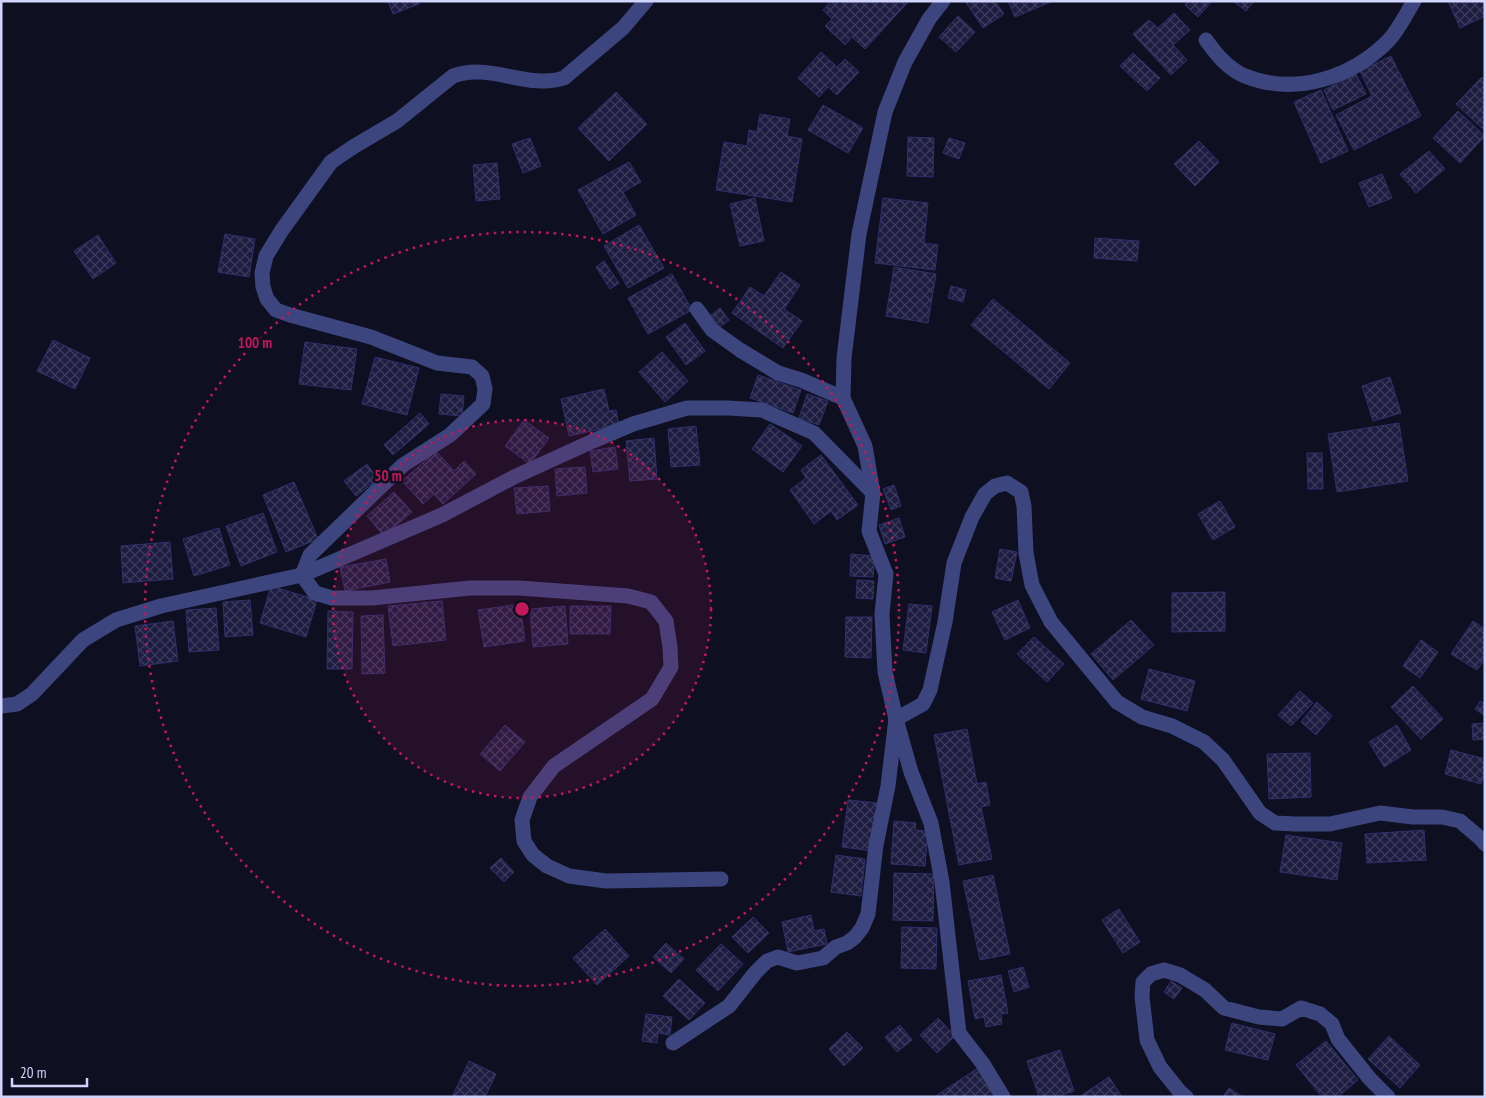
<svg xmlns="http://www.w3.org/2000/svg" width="1486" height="1098" font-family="'PT Sans Narrow',sans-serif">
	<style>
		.building { fill: url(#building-cross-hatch); stroke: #302f6c }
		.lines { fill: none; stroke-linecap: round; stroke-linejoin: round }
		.minor { stroke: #3c457e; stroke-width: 15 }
		.ring { fill: none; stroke: #c2185b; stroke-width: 2.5; stroke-dasharray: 2.5 5 }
		.centre { fill: #c2185b; stroke: #0e0f21; stroke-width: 2.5 }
		.ring-label { font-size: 15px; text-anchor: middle; font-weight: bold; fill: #c2185b; stroke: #0e0f21; stroke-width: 5; stroke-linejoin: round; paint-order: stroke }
	</style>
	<defs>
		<pattern id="building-cross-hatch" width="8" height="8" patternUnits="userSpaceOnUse" patternTransform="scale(1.25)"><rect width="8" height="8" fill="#1d1c41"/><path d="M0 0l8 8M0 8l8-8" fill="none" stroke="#3d3c5d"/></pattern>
	</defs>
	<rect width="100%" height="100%" fill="#0e0f21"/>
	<!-- building -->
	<g class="building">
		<path d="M388 1H418L419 4 393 14Z"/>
		<path d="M831 1H909L865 49 852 37 845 45 825 26 832 19 823 10Z"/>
		<path d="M965 1H995L1004 14 983 28Z"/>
		<path d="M1008 1H1053L1015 17Z"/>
		<path d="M1188 1H1212L1198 17 1185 5Z"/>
		<path d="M1233 1H1254L1246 11Z"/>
		<path d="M1448 1H1485V16L1460 28Z"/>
		<path d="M1174 13 1190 30 1173 45 1187 60 1171 75 1133 34 1149 20 1158 28Z"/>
		<path d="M958 16 975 32 956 52 939 37Z"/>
		<path d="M821 52 837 67 845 59 859 72 837 95 828 87 819 97 798 78Z"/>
		<path d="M1133 53 1160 78 1147 91 1120 66Z"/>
		<path d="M1391 56 1421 116 1354 150 1336 115 1372 96 1360 71Z"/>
		<path d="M1356 74 1366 94 1333 110 1324 90Z"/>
		<path d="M1482 77 1485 80V131L1456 104Z"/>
		<path d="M1321 90 1348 151 1321 163 1294 102Z"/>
		<path d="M616 92 647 124 609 161 578 128Z"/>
		<path d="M823 105 863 128 848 153 808 130Z"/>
		<path d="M1458 111 1485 136 1460 163 1433 138Z"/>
		<path d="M760 114 790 119 787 136 802 139 792 202 716 190 724 142 747 146 749 130 757 132Z"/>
		<path d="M908 137 934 138 933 177 907 176Z"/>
		<path d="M530 138 541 166 523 173 512 144Z"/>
		<path d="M949 138 965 143 959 159 943 153Z"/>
		<path d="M1199 141 1219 162 1195 186 1174 164Z"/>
		<path d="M1429 151 1445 169 1416 193 1400 174Z"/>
		<path d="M629 162 641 182 623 192 636 215 603 234 578 190Z"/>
		<path d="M497 163 500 199 476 201 473 165Z"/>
		<path d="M1382 174 1392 198 1369 207 1359 183Z"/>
		<path d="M755 198 764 241 740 246 730 204Z"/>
		<path d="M883 198 928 203 924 243 938 245 935 270 875 263Z"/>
		<path d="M639 225 664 268 628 288 604 246Z"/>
		<path d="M225 234 255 239 249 277 218 272Z"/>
		<path d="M98 235 116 263 93 279 74 251Z"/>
		<path d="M1095 238 1139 241 1137 261 1094 258Z"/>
		<path d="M604 261 619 283 610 289 596 267Z"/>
		<path d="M894 267 936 274 928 323 886 316Z"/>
		<path d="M781 272 800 285 784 309 802 321 783 348 732 313 750 287 764 296Z"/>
		<path d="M672 274 692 310 648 334 628 298Z"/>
		<path d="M951 286 966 290 963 302 948 298Z"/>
		<path d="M993 299 1070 363 1049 389 971 325Z"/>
		<path d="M720 308 729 320 720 327 711 315Z"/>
		<path d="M685 323 705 351 686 365 666 337Z"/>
		<path d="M53 340 90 358 75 389 37 371Z"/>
		<path d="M305 342 357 349 351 390 299 384Z"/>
		<path d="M662 352 688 381 665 402 639 372Z"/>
		<path d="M375 357 419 368 407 415 362 404Z"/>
		<path d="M758 375 801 390 793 413 750 398Z"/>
		<path d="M1390 377 1401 413 1373 421 1362 386Z"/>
		<path d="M604 389 609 411 616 410 619 425 569 436 561 399Z"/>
		<path d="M441 394 464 396 462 416 439 414Z"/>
		<path d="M807 394 828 401 819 425 799 418Z"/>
		<path d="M420 413 429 424 393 455 384 445Z"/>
		<path d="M524 420 549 438 530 464 505 446Z"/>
		<path d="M1399 423 1408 481 1337 492 1328 434Z"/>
		<path d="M770 424 802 446 783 472 752 449Z"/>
		<path d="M696 426 700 465 671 467 668 429Z"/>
		<path d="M654 438 657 479 630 481 626 441Z"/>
		<path d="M615 447 618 469 593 472 590 451Z"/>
		<path d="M436 451 454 471 464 461 476 474 443 504 434 494 423 504 402 481Z"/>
		<path d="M1307 453H1322L1323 489H1308Z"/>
		<path d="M821 455 858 505 837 520 831 511 814 524 790 490 806 478 801 470Z"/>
		<path d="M367 464 378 479 356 496 344 481Z"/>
		<path d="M585 467 587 493 557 496 555 469Z"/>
		<path d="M294 482 318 539 286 552 263 495Z"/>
		<path d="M894 485 901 506 891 510 883 489Z"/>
		<path d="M548 486 550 511 517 514 514 488Z"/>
		<path d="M394 492 412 512 384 536 367 516Z"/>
		<path d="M1220 501 1235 527 1213 540 1198 514Z"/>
		<path d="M263 513 277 552 241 566 226 526Z"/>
		<path d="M899 518 905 537 885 544 879 525Z"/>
		<path d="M219 528 230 565 194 576 183 539Z"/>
		<path d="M170 542 173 579 123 583 121 546Z"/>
		<path d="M1000 549 1017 552 1011 581 995 578Z"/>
		<path d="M851 554 875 556 873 577 850 576Z"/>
		<path d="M386 559 390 582 345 591 340 567Z"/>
		<path d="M857 580 874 581 873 599 856 598Z"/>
		<path d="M271 586 317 600 306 637 260 623Z"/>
		<path d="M1225 592V631L1172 632V593Z"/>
		<path d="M250 600 253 635 225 637 223 602Z"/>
		<path d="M1018 600 1030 628 1005 640 992 612Z"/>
		<path d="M442 601 446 640 393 646 388 606Z"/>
		<path d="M520 604 525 641 484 647 478 610Z"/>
		<path d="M909 604 932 606 926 653 903 650Z"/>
		<path d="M565 606 568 644 533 647 530 609Z"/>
		<path d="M570 606H611L610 634H570Z"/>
		<path d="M216 608 219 650 189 652 186 610Z"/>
		<path d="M328 611 353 612 352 669H327Z"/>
		<path d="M383 615 385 673 362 674 361 616Z"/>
		<path d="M846 617H872L871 658 845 657Z"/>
		<path d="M1131 620 1154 645 1113 680 1091 654Z"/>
		<path d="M173 621 178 661 140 666 135 626Z"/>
		<path d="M1473 621 1485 629V658L1477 670 1451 654Z"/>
		<path d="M1034 637 1064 664 1047 682 1017 654Z"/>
		<path d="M1421 640 1438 652 1420 678 1403 666Z"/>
		<path d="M1149 669 1195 681 1187 711 1141 699Z"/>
		<path d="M1413 686 1443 719 1421 739 1391 707Z"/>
		<path d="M1300 691 1313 703 1291 726 1278 715Z"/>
		<path d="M1480 701 1485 704V716L1475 709Z"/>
		<path d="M1317 702 1332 716 1316 735 1301 722Z"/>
		<path d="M1485 723V739L1473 740 1472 724Z"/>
		<path d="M505 725 525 742 500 771 480 754Z"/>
		<path d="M1397 725 1411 750 1384 767 1369 742Z"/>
		<path d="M967 729 977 784 986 782 990 805 981 807 992 859 959 865 934 735Z"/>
		<path d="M1451 750 1485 759V772L1481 784 1445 774Z"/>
		<path d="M1310 753 1311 797 1269 799 1267 754Z"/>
		<path d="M848 800 878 803 873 851 842 847Z"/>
		<path d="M894 821 916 823 915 830 928 831 925 866 891 864Z"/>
		<path d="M1424 830 1426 860 1367 863 1365 834Z"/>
		<path d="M1286 835 1342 843 1337 880 1280 872Z"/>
		<path d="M836 855 865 859 861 896 831 892Z"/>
		<path d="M501 858 514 872 504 882 490 868Z"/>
		<path d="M894 873 934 874 933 921 893 920Z"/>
		<path d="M993 875 1010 954 980 960 963 881Z"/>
		<path d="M1119 909 1140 942 1123 953 1102 920Z"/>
		<path d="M811 915 814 931 824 929 827 944 788 952 782 922Z"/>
		<path d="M753 917 769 933 748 953 732 937Z"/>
		<path d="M902 927 937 928 936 969 901 968Z"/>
		<path d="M605 929 629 956 597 985 573 958Z"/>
		<path d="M666 943 684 959 671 973 653 957Z"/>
		<path d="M721 944 743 964 718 991 696 970Z"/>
		<path d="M1023 967 1029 987 1014 992 1008 971Z"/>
		<path d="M1001 975 1008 1013 1001 1014 1002 1024 986 1027 984 1017 975 1019 968 981Z"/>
		<path d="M679 979 705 1003 689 1020 663 996Z"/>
		<path d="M1171 981 1182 988 1174 999 1164 992Z"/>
		<path d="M646 1014 672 1017 670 1035 658 1033 657 1043 642 1041Z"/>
		<path d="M938 1018 955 1036 937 1053 920 1035Z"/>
		<path d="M1232 1023 1275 1034 1268 1060 1225 1050Z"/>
		<path d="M900 1025 912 1040 897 1052 885 1037Z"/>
		<path d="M847 1032 863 1048 844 1066 829 1049Z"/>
		<path d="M1389 1036 1420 1065 1400 1088 1368 1059Z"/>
		<path d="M1326 1041 1358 1080 1338 1097H1322L1296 1065Z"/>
		<path d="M1060 1050 1074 1091 1056 1097H1039L1027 1061Z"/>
		<path d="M469 1061 496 1074 485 1097H452Z"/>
		<path d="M978 1068 997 1097H934Z"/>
		<path d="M1109 1077 1122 1097H1079Z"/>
		<path d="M1229 1088 1243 1097H1223Z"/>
	</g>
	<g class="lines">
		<!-- minor -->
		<g class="minor">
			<path d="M646 1 623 28 564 78C528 90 489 62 453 76L397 121 353 147 331 162 282 230 266 256 262 273 263 287 267 299 276 310 290 315 371 337 437 363 472 367 482 376 485 389 483 404 450 435 403 465 310 555 302 575 315 593 332 598H372L470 588H519L628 596 651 602 666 621 670 647 671 667 652 699 554 766 530 797 522 820 524 841 533 855 547 866 569 876 606 881 721 879"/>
			<path d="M943 1 929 19 905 62 885 112 859 234 844 358 843 398 865 446 873 493 869 531 886 574 882 614 885 672 896 719 911 772 931 823 942 882 959 1033 983 1064 1003 1097"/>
			<path d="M1206 40C1216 54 1228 69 1245 76 1295 96 1352 78 1389 40 1399 29 1406 14 1414 1"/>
			<path d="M697 309 712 330 740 350 778 373 801 380 843 398"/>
			<path d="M1 706 17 704 32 694 83 640 116 620 161 606 302 575 442 515 514 477 593 441 633 424 687 408H728L762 410 814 433 873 493"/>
			<path d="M673 1043 729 1006 755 973 767 961 778 957 797 963 823 958 836 947 847 943 855 937 862 928 868 914 876 845 888 786 896 719 923 704 930 690 945 622 954 563 972 517 985 494 995 486 1007 483 1021 492 1024 506 1026 553 1032 585 1051 622 1117 702 1142 717 1172 726 1204 742 1223 760 1260 813 1275 823 1295 824H1330L1380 813 1413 817H1442L1460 821 1480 838 1485 844"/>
			<path d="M1186 1097 1180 1092 1160 1067 1147 1040 1142 997 1143 982 1151 974 1164 970 1180 975 1205 990 1224 1008 1259 1017 1282 1019 1301 1008 1320 1014 1332 1024 1338 1039 1370 1079 1388 1097"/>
		</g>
	</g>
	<!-- distance rings -->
	<circle cx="522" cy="609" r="189" fill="#c2185b" fill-opacity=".12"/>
	<g class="ring">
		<circle cx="522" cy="609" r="189"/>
		<circle cx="522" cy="609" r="377"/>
	</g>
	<circle cx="522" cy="609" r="8" class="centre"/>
	<g class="ring-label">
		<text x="255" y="348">100 m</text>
		<text x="388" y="481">50 m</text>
	</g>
	<!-- border -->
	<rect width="1486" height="1098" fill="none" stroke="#d1d4fd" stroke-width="5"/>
	<!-- scale -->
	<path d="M12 1078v8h75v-8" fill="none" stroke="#d1d4fd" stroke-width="2.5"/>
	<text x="20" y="1078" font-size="15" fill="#d1d4fd" stroke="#0e0f21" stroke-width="4" paint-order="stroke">20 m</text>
</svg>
